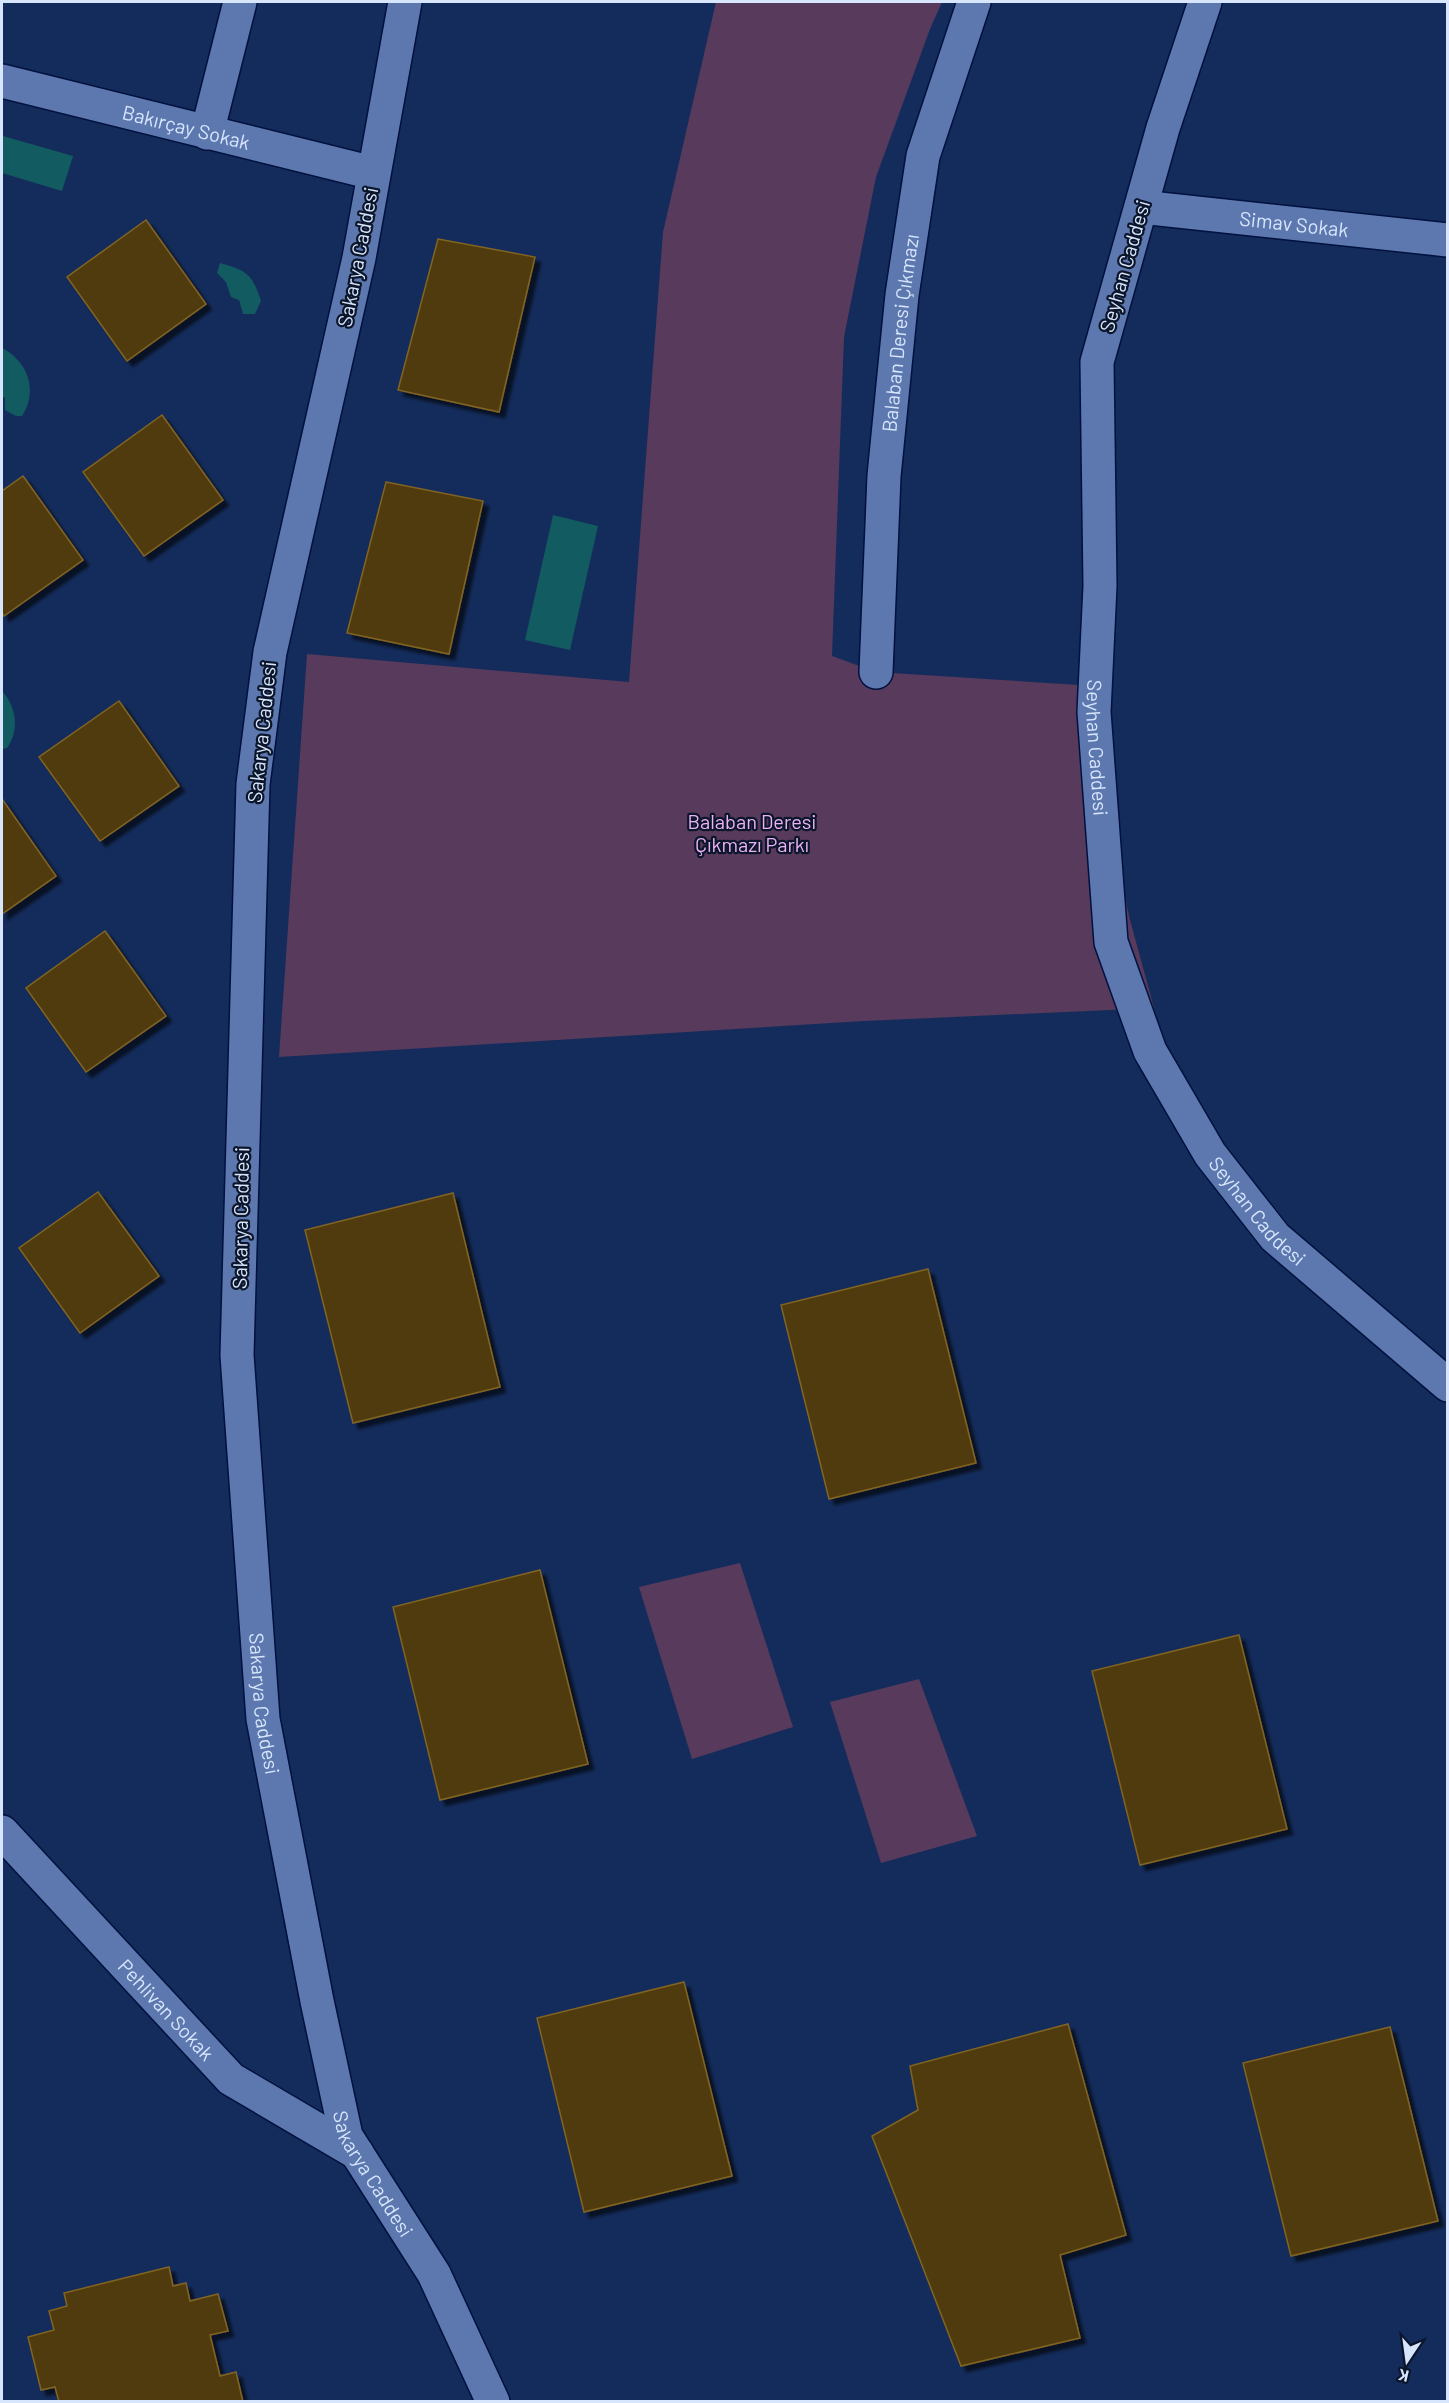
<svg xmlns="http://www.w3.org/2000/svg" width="1449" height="2403" font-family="Barlow,sans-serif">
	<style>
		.green { fill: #583a5c }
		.water { fill: #125b60 }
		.building { fill: #503b0c; stroke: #826423; stroke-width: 1.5; filter: url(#shadow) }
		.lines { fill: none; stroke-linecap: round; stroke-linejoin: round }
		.minor-casing { stroke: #01113f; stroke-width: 36 }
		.tertiary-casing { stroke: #01113f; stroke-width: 36 }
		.minor { stroke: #5c78ae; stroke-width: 33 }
		.tertiary { stroke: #5c78ae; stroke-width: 33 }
		.labels { text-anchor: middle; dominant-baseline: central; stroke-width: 4.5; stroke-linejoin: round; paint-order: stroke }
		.street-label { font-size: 20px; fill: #d7e5fd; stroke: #0b162b }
		.park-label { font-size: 20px; fill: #edb1f6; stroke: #0b162b }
	</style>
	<defs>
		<filter id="shadow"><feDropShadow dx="5.5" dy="5.5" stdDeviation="1.5" flood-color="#0009"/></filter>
	</defs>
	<rect width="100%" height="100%" fill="#142c5b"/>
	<!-- green -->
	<g class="green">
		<path d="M716 2H942L930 29 876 177 844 337 832 656 876 672 1079 685 1130 920 1154 1008 864 1021 279 1057 307 654 629 682 663 232Z"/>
		<path d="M740 1563 793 1727 692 1759 639 1587Z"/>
		<path d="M919 1679 977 1836 881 1863 830 1702Z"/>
	</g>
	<!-- water -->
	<g class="water">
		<path d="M3 136 73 156 62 191 2 173Z"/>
		<path d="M220 263C248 271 252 274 261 301L255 314H243L239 300 231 297 226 282 217 273Z"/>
		<path d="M2 348C27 361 39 390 22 416H16L5 410V397L2 398Z"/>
		<path d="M553 515 598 526 570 650 525 640Z"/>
		<path d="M2 691C16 706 20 730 7 748L2 749Z"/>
	</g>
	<!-- building -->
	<g class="building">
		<path d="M146 220 206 304 127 361 67 277Z"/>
		<path d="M438 239 535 257 499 412 398 390Z"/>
		<path d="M162 415 223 500 144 556 83 472Z"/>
		<path d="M23 476 83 560 4 616 2 613V491Z"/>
		<path d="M386 482 483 501 449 654 347 633Z"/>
		<path d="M119 701 179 786 100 841 39 757Z"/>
		<path d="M2 799 56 876 2 914Z"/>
		<path d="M105 931 166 1016 86 1072 26 988Z"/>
		<path d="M98 1192 159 1276 80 1333 19 1248Z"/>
		<path d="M453 1193 500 1387 353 1423 305 1230Z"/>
		<path d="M928 1269 976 1463 829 1499 781 1305Z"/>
		<path d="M540 1570 588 1764 440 1800 393 1607Z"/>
		<path d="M1239 1635 1287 1829 1140 1865 1092 1671Z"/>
		<path d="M684 1982 732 2176 584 2212 537 2018Z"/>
		<path d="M1068 2024 1126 2235 1060 2255 1080 2338 961 2366 872 2136 918 2110 910 2066Z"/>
		<path d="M1390 2027 1438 2221 1291 2256 1243 2063Z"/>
		<path d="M169 2267 173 2286 186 2283 190 2301 218 2294 228 2331 210 2335 220 2376 236 2372 243 2402H59L55 2387 41 2390 28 2337 54 2330 49 2311 67 2306 64 2293Z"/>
	</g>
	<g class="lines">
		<!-- minor casing -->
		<g class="minor-casing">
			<g id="minor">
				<path id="s1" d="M1205 2 1163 128 1097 362 1100 586 1094 712 1111 942 1150 1051 1210 1154 1275 1237 1448 1385"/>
				<path id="s2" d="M2 81 373 173"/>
				<path d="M207 133 240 2"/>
				<path id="s3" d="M1141 207 1448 240"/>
				<path id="s4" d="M876 672 884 476 902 295 923 156 974 2"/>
				<path id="s5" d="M2 1832 231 2079 357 2153"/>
			</g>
		</g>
		<!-- tertiary casing -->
		<g class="tertiary-casing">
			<g id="tertiary">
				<path id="s6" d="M405 2 359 258 270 652 253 784 237 1355 263 1719 317 2001 346 2136 434 2274 493 2402"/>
			</g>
		</g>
		<!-- minor -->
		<use href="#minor" class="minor"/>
		<!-- tertiary -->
		<use href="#tertiary" class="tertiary"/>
	</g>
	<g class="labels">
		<!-- street labels -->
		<g class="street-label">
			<text stroke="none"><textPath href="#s2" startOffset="190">Bakırçay Sokak</textPath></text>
			<text stroke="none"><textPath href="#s3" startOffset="154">Simav Sokak</textPath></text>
			<text transform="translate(357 257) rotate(-79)">Sakarya Caddesi</text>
			<text transform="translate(1124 266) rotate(-74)">Seyhan Caddesi</text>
			<text stroke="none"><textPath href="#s4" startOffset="340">Balaban Deresi Çıkmazı</textPath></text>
			<text transform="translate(261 732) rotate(-84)">Sakarya Caddesi</text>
			<text stroke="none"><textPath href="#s1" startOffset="762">Seyhan Caddesi</textPath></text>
			<text stroke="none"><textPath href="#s1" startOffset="1266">Seyhan Caddesi</textPath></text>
			<text transform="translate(240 1218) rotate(-89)">Sakarya Caddesi</text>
			<text stroke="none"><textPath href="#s6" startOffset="1718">Sakarya Caddesi</textPath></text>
			<text stroke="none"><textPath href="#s5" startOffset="242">Pehlivan Sokak</textPath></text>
			<text stroke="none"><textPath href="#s6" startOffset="2204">Sakarya Caddesi</textPath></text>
		</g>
		<!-- park labels -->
		<g class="park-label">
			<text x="752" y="821">Balaban Deresi<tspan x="752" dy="23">Çıkmazı Parkı</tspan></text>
		</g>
	</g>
	<!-- border -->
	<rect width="1449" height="2403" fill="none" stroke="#d7e5fd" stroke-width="6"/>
	<!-- north arrow -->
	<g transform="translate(1407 2361) rotate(193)" stroke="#0b162b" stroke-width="4.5" paint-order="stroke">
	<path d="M0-4.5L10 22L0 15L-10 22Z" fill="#d7e5fd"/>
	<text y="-9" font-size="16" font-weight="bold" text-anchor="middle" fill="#d7e5fd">K</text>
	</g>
</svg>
